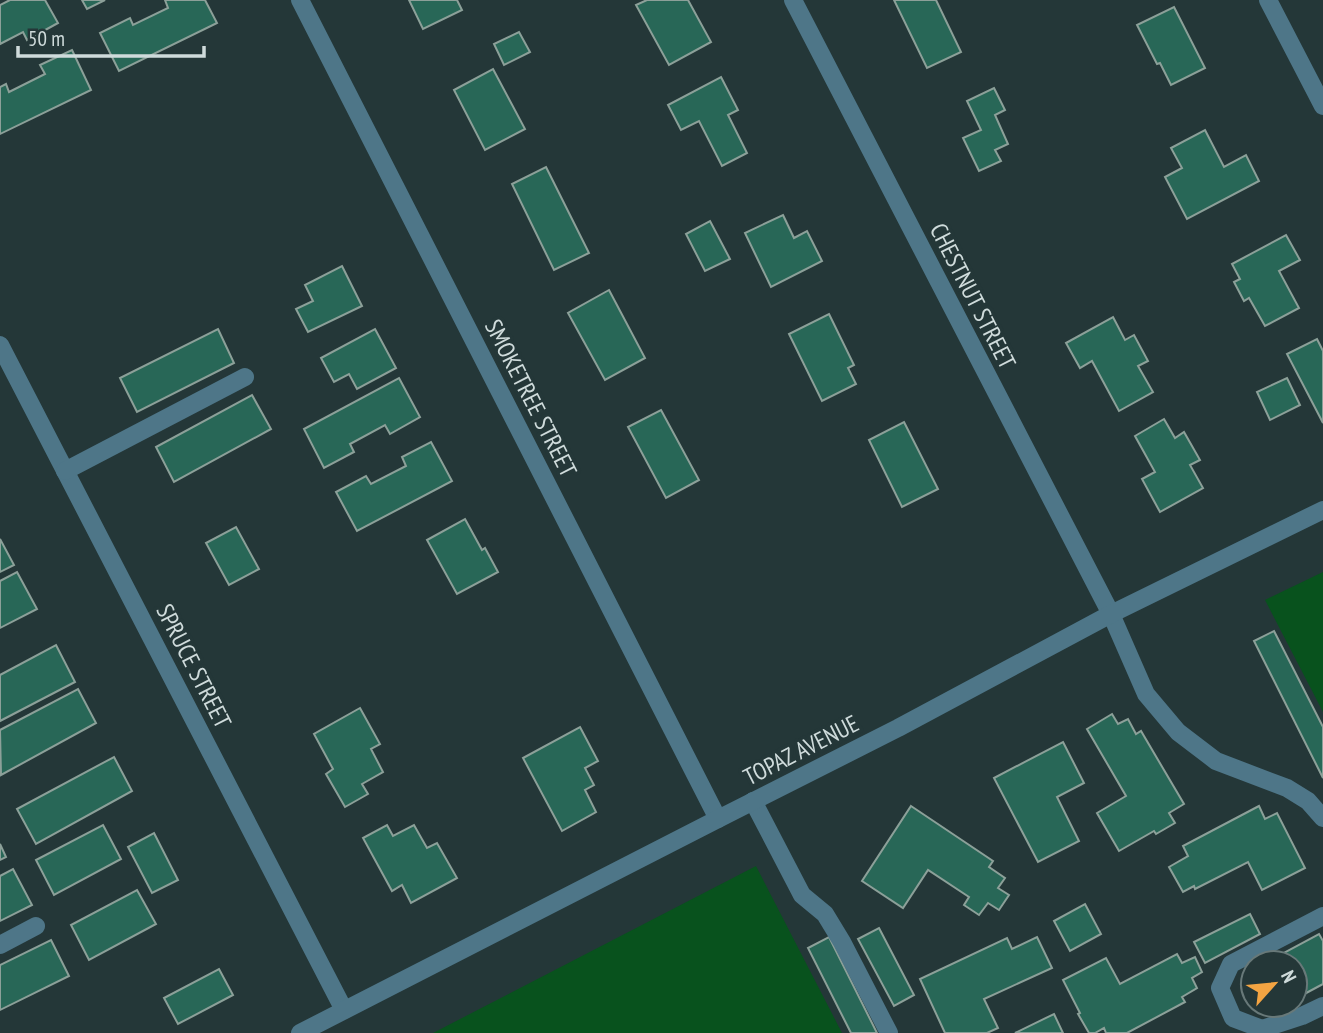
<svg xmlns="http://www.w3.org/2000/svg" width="1323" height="1033" font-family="'PT Sans Narrow',sans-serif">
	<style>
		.green { fill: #08521d }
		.building { fill: #286757; stroke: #8ca099; stroke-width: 2 }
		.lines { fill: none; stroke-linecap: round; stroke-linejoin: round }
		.minor { stroke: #4e7688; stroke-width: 18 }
		.labels { text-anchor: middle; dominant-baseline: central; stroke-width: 7; stroke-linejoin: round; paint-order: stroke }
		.street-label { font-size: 24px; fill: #cfdbdb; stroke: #243738 }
	</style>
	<rect width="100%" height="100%" fill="#243738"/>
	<!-- green -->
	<g class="green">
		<path d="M1323 572V712L1265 600Z"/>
		<path d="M756 866 842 1033H433Z"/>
	</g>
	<!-- building -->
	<g class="building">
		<path d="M10 0H45L58 23 27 40 23 32 0 44V5Z"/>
		<path d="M82 0H105L87 9Z"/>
		<path d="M165 0H205L217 23 119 71 100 33 130 18 133 25 168 8Z"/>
		<path d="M409 0H457L462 10 423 29Z"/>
		<path d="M647 0H688L711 42 669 65 636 5Z"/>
		<path d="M894 0H936L961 52 927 68Z"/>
		<path d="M1174 7 1205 68 1171 85 1160 63 1157 64 1137 25Z"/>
		<path d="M519 32 530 52 504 65 494 44Z"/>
		<path d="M72 50 91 90 0 134V87L6 84 9 92 45 74 40 65Z"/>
		<path d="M493 69 525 129 485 150 454 90Z"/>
		<path d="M721 77 738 110 728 115 747 153 722 166 699 121 681 130 668 105Z"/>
		<path d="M994 88 1005 110 995 115 1008 144 995 150 1001 161 979 171 963 138 981 130 967 101Z"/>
		<path d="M1205 130 1224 167 1246 155 1259 181 1187 219 1165 177 1182 168 1171 148Z"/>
		<path d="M546 167 589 253 554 270 512 184Z"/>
		<path d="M783 215 794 238 807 231 822 261 771 287 745 233Z"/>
		<path d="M710 221 730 259 705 271 686 234Z"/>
		<path d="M1286 235 1300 260 1279 271 1299 308 1265 326 1249 298 1244 301 1234 282 1240 279 1232 264Z"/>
		<path d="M342 266 362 306 308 332 296 309 313 301 305 285Z"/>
		<path d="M609 290 645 358 605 380 568 313Z"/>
		<path d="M829 314 854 365 848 368 856 384 822 401 789 334Z"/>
		<path d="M1113 317 1125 340 1134 335 1148 361 1138 366 1153 392 1119 411 1092 361 1080 368 1066 343Z"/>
		<path d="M218 329 234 363 137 412 120 378Z"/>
		<path d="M375 329 396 368 357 389 349 374 334 382 321 358Z"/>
		<path d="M1317 339 1323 351V423L1287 354Z"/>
		<path d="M399 378 420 417 390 434 385 425 350 444 354 452 324 468 304 429Z"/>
		<path d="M1287 378 1300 405 1270 420 1257 392Z"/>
		<path d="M252 395 271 429 174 482 156 447Z"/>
		<path d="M661 410 699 480 666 498 628 427Z"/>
		<path d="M1164 419 1175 438 1184 432 1200 460 1190 465 1203 488 1160 512 1142 479 1155 472 1135 436Z"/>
		<path d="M904 422 938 489 902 507 869 440Z"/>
		<path d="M431 442 452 481 357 531 336 492 366 476 371 484 406 466 402 457Z"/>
		<path d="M465 519 482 550 485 548 498 572 457 594 427 540Z"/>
		<path d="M236 527 259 569 229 585 206 543Z"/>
		<path d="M0 539 14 565 0 572Z"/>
		<path d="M17 572 37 609 0 628V581Z"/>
		<path d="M1274 631 1323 727V778L1254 641Z"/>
		<path d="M56 645 75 682 0 721V675Z"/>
		<path d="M78 689 96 723 1 775 0 730Z"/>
		<path d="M360 708 380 744 371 749 383 772 362 784 368 794 345 807 326 774 333 769 314 734Z"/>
		<path d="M1112 714 1118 724 1128 719 1136 734 1141 731 1184 804 1169 813 1175 823 1156 834 1154 831 1119 851 1097 813 1126 796 1087 729Z"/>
		<path d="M580 727 598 761 585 768 594 785 585 790 596 812 562 831 523 758Z"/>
		<path d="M1063 742 1084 783 1057 797 1079 841 1038 862 994 778Z"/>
		<path d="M114 757 132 791 36 844 17 809Z"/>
		<path d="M911 806 993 861 989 867 1005 878 998 888 1009 895 999 910 988 903 979 915 964 905 969 897 928 870 903 908 862 881Z"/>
		<path d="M1259 806 1265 819 1277 813 1305 868 1262 890 1248 862 1195 889 1194 886 1183 892 1169 867 1188 856 1183 846Z"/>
		<path d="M103 825 121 859 54 895 36 860Z"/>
		<path d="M387 825 393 836 414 825 427 848 437 843 457 878 411 903 402 885 392 891 363 838Z"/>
		<path d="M154 833 178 880 152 893 128 847Z"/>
		<path d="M0 844 6 857 0 860Z"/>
		<path d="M13 869 32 905 0 921V876Z"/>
		<path d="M137 890 156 924 89 960 71 925Z"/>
		<path d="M1085 904 1101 934 1070 951 1054 921Z"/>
		<path d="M1250 914 1260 934 1205 963 1194 942Z"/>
		<path d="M879 928 914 995 894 1006 858 939Z"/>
		<path d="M1319 934 1323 941V984L1295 999V963H1265Z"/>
		<path d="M829 937 877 1033H851L808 948Z"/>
		<path d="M1037 937 1052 968 984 999 998 1028 987 1033H945L920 979 1007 938 1012 949Z"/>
		<path d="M51 940 69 976 0 1010V965Z"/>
		<path d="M1177 954 1182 963 1195 957 1202 972 1192 978 1197 988 1182 997 1185 1002 1127 1033H1106L1104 1028 1095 1033H1089L1078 1014 1080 1013 1063 980 1106 958 1120 984Z"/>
		<path d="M219 969 233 995 178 1024 164 998Z"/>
		<path d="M1054 1014 1063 1033H1015Z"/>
	</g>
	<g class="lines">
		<!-- minor -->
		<g class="minor">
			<path d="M300 0 718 819"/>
			<path d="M793 0 1111 614 1146 694 1178 732 1216 761 1287 788 1308 801 1323 818"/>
			<path d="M1268 0 1323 106"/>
			<path d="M0 345 344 1010"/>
			<path d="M65 471 245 377"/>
			<path d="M753 801 802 895 825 914 842 942 889 1033"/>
			<path d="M1323 916 1231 964 1220 988 1233 1018 1262 1029 1302 1016 1323 1006"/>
			<path d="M0 945 36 926"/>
			<path d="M300 1033 718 819 898 728 1111 614 1323 510"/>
		</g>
	</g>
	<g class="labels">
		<!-- street labels -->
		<g class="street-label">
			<text transform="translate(973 296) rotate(63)">CHESTNUT STREET</text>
			<text transform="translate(531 398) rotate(63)">SMOKETREE STREET</text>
			<text transform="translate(194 666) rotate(63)">SPRUCE STREET</text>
			<text transform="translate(801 750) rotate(-27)">TOPAZ AVENUE</text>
		</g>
	</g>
	<!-- north arrow -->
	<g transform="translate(1274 984) rotate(63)"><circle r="33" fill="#243738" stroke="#687979" stroke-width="2"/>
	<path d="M0-5L12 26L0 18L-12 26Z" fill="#f3a442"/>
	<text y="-10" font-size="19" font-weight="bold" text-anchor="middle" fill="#cfdbdb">N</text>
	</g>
	<!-- scale -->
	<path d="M18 46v10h186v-10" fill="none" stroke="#cfdbdb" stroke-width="3.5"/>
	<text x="28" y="46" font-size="21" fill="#cfdbdb" stroke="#243738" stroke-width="5" paint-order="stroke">50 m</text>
</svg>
